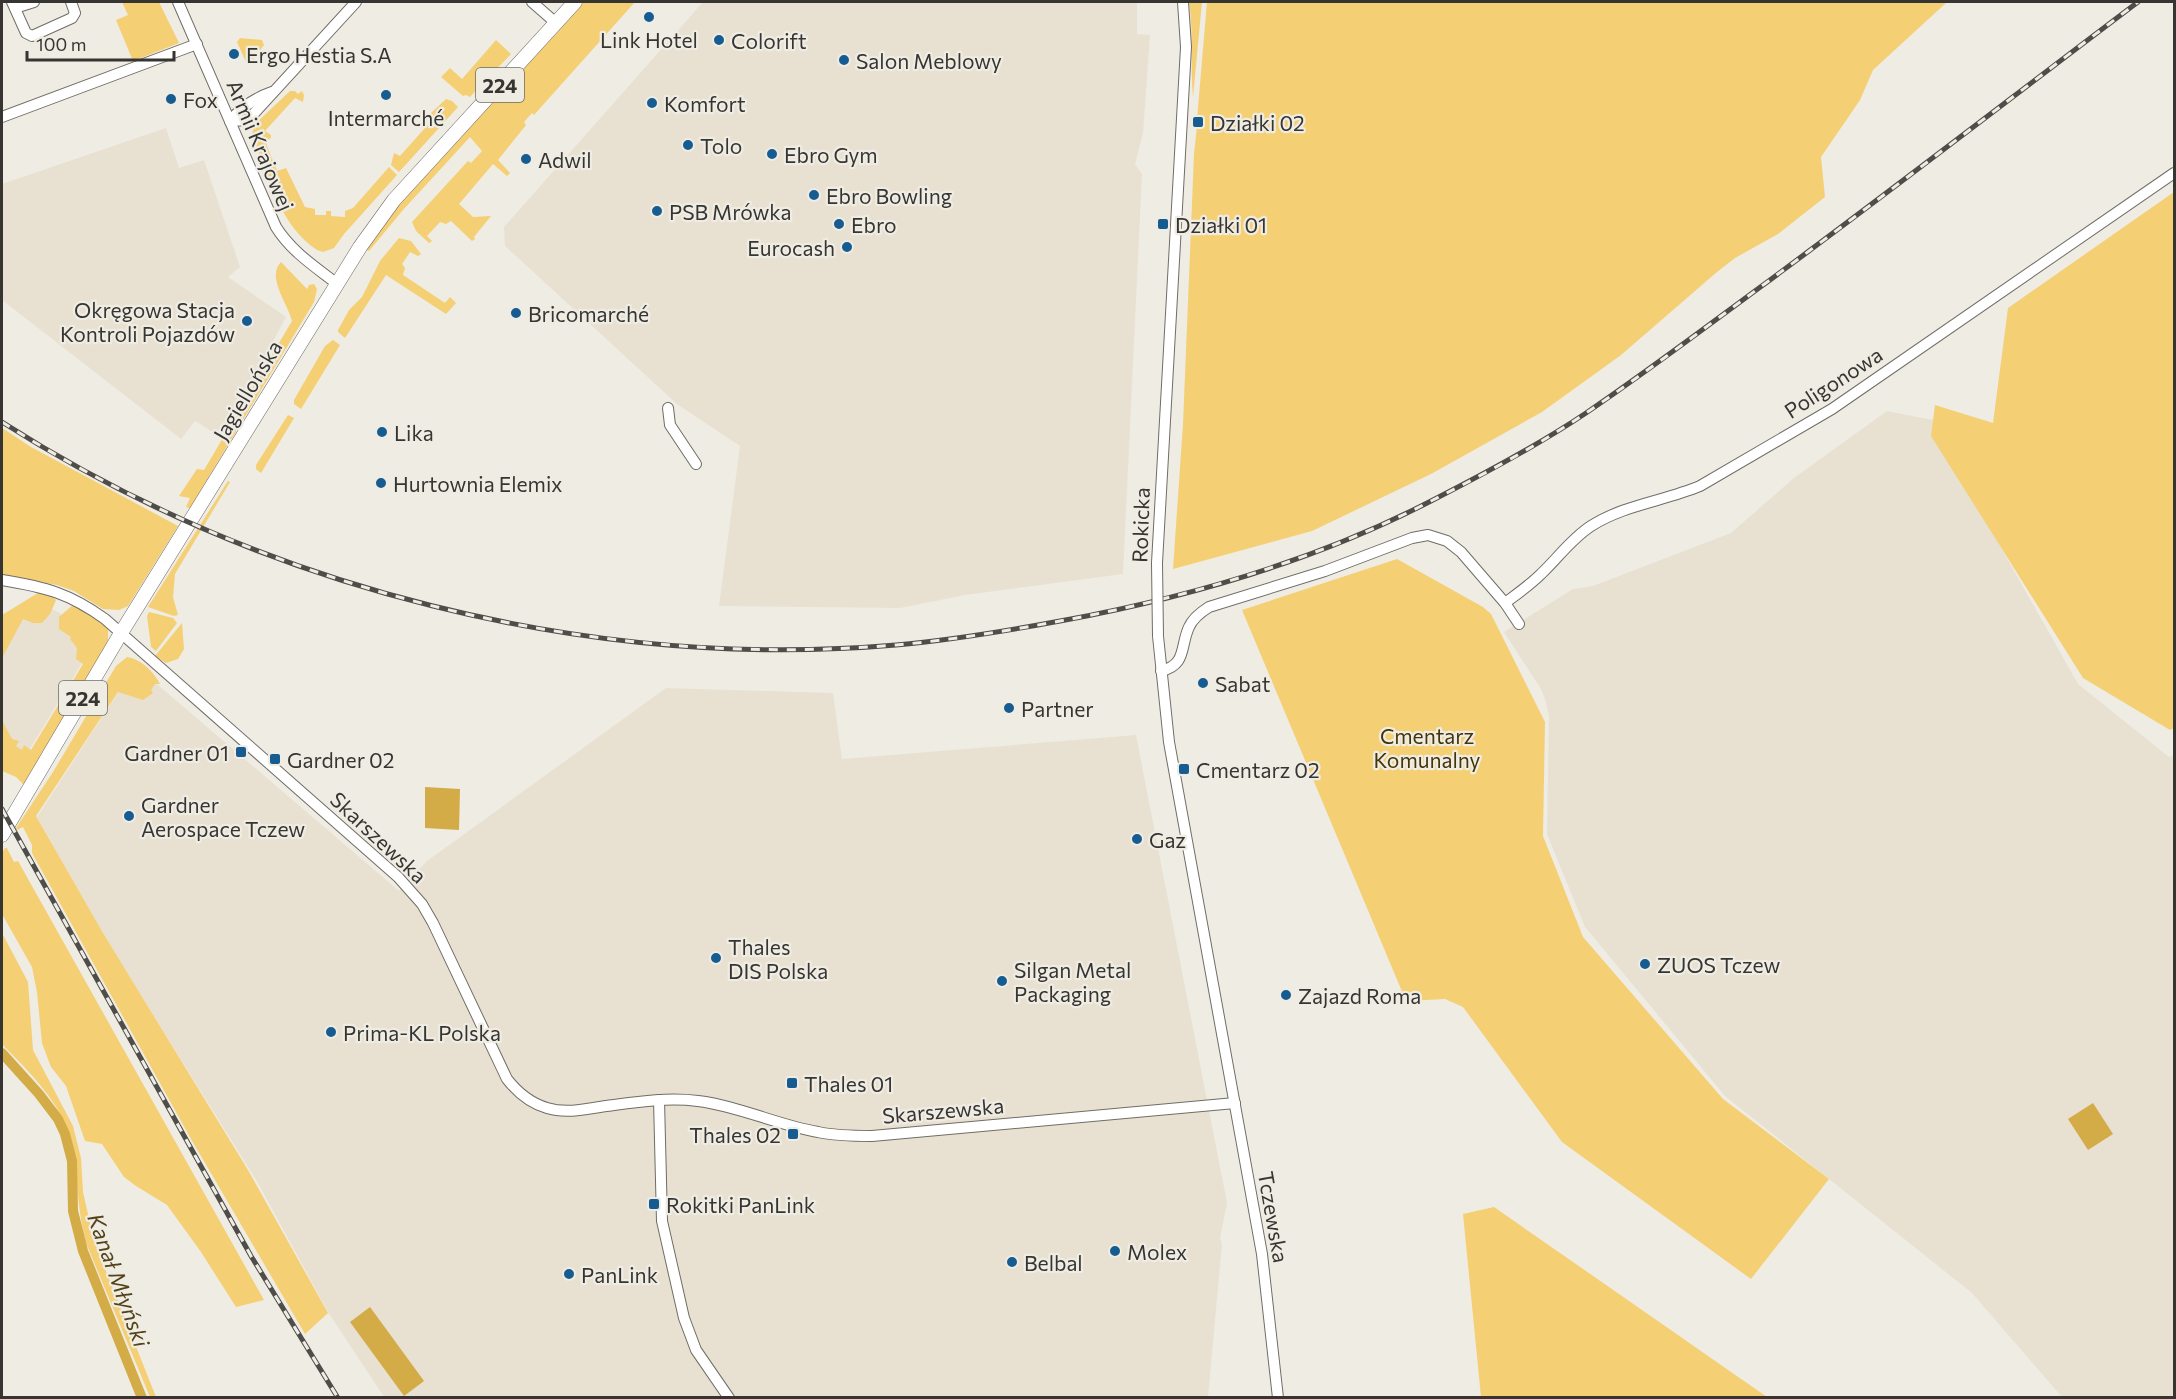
<svg xmlns="http://www.w3.org/2000/svg" width="2176" height="1399" font-family="Commissioner,sans-serif">
	<style>
		.built { fill: #e8e1d2 }
		.green { fill: #f5cf73 }
		.water { fill: #d3ab47 }
		.lines { fill: none; stroke-linecap: round; stroke-linejoin: round }
		.canal { stroke: #d3ab47; stroke-width: 10 }
		.minor-casing { stroke: #706d66; stroke-width: 12 }
		.major-casing { stroke: #706d66; stroke-width: 15 }
		.minor { stroke: #fff; stroke-width: 10 }
		.major { stroke: #fff; stroke-width: 14 }
		.rail-casing { stroke: #4f4d49; stroke-width: 5 }
		.rail { stroke: #efece4; stroke-width: 3; stroke-dasharray: 9; stroke-linecap: butt }
		.minor-bridge-casing { stroke: #706d66; stroke-width: 12; stroke-linecap: butt }
		.minor-bridge { stroke: #fff; stroke-width: 10 }
		.poi-dot { fill: #175c91; stroke: #efece4; stroke-width: 2 }
		.labels { text-anchor: middle; dominant-baseline: central; stroke-width: 4.5; stroke-linejoin: round; paint-order: stroke }
		.shield { fill: #efece4; stroke: #6e6c67; stroke-width: 1.5 }
		.shield-label { font-size: 20px; font-weight: bold; fill: #373532 }
		.poi-label { font-size: 21px; fill: #373532; stroke: #efece4; text-anchor: start }
		.street-label { font-size: 21px; fill: #373532; stroke: #efece4 }
		.park-label { font-size: 21px; fill: #443408; stroke: #efece4 }
		.water-label { font-size: 22px; font-style: italic; fill: #534319; stroke: #efece4 }
	</style>
	<rect width="100%" height="100%" fill="#efece4"/>
	<!-- built -->
	<g class="built">
		<path d="M703 2H1137V34L1150 35 1143 133 1135 164 1142 174 1123 574 965 595 900 608 719 606 740 446 677 404 505 246 504 227Z"/>
		<path d="M166 128 179 168 204 160 240 267 228 277 286 317 221 437 195 421 181 439 2 300V184Z"/>
		<path d="M1887 411 1938 421 1987 523 2078 684 2169 757 2174 755V1397H2062L1972 1293 1725 1096 1585 927 1547 834 1549 716 1546 702 1541 689 1504 632 1573 589 1593 586 1731 533 1794 478Z"/>
		<path d="M43 604 81 625 97 638 22 762 2 725V620Z"/>
		<path d="M129 676 158 685 399 891 427 861 666 688 833 693 842 759 1136 735 1227 1203 1220 1238 1222 1244 1208 1397H384L328 1312 258 1183 107 941 37 817Z"/>
	</g>
	<!-- green -->
	<g class="green">
		<path d="M122 2H159L179 43 133 61 116 20 128 15Z"/>
		<path d="M583 2H635L534 115 532 113 524 122 526 125 498 160 510 173 507 176 493 164 459 204 473 217 491 216 474 237 475 239 472 241 451 221 446 224 440 222 427 236 432 241 429 243 416 231 412 222 468 161 471 163 482 151 470 137 403 210 369 251 367 250 396 206Z"/>
		<path d="M1189 2H1202L1193 97C1190 65 1194 33 1189 2Z"/>
		<path d="M1207 2H1947L1873 70 1860 100 1821 157 1825 197 1778 234 1735 258 1717 272 1621 355 1542 412 1431 474 1312 531 1173 569 1183 424 1194 154 1197 126 1199 125 1200 120 1197 119Z"/>
		<path d="M240 38 262 40 264 45 251 63 246 62 237 42Z"/>
		<path d="M496 40 511 54 470 97 466 95 463 96 441 77 450 68 462 79Z"/>
		<path d="M290 91H295L298 94 302 91 304 95 303 102 295 98 265 131 271 135V138L265 141 277 171 286 168 305 207 315 209V215H326V211H331V216L345 217V211L353 208 389 167 397 175 344 234 334 248 323 252 317 250C279 225 268 176 252 134L254 125Z"/>
		<path d="M446 99 452 101 458 107 399 172 391 165 394 153 400 156 433 119 431 113Z"/>
		<path d="M2174 192V728L2170 730 2083 678 1931 436 1935 405 1993 423 2008 308Z"/>
		<path d="M399 238 411 241 421 254 418 256 410 252 402 264 405 268 403 275 445 303 450 297 456 303 446 314 386 275 345 338 338 332V330L349 310 362 297 380 261Z"/>
		<path d="M281 262 307 289 309 285 314 284 317 289 314 302 190 508 186 507 190 498 179 496 197 469 204 470 292 321C288 304 266 277 281 262Z"/>
		<path d="M333 340 340 345 301 409 294 404V400L325 346Z"/>
		<path d="M288 415 294 418 261 473 256 469V465Z"/>
		<path d="M2 428 31 447 178 526 128 606 119 610 103 609 74 591 57 585 2 575Z"/>
		<path d="M228 481 230 482 175 574 173 597 178 615 174 616 148 607Z"/>
		<path d="M1397 559 1483 607 1491 614 1545 722 1543 836 1583 937 1723 1099 1829 1179 1751 1279 1562 1142 1463 1007 1445 999 1406 1001 1242 610Z"/>
		<path d="M38 593 51 595 56 600 50 614 42 623H33L23 619 2 658V615Z"/>
		<path d="M74 604 104 625 108 629V641L24 785 16 777 2 771V720L12 739 19 741 16 746 22 750 24 745 31 750 83 664 76 659 77 648 70 639 71 637 59 629V617Z"/>
		<path d="M149 612 173 618 177 623 156 651 151 647 147 616Z"/>
		<path d="M182 623 184 649 178 659 166 663 155 656Z"/>
		<path d="M127 657C141 659 154 672 160 684H155L151 690 153 693 143 700 118 692 36 816 103 933 248 1170 328 1313 305 1334 191 1139 32 853V845L23 827 17 830 16 828 53 772 116 666Z"/>
		<path d="M5 848H7L14 862 18 861 264 1300 236 1307 201 1252 167 1205 136 1186 124 1177 102 1144 85 1141 66 1086 51 1067 42 1043 37 992 32 967 2 914V853Z"/>
		<path d="M2 933 28 982 33 1050 73 1126 81 1158 83 1192 94 1241 156 1397H150L86 1243C77 1210 78 1176 71 1142 63 1104 28 1071 2 1044Z"/>
		<path d="M1494 1207 1767 1397H1481L1463 1214Z"/>
	</g>
	<!-- water -->
	<g class="water">
		<path d="M425 787 460 789 459 830 425 828Z"/>
		<path d="M2093 1103 2113 1134 2088 1150 2068 1119Z"/>
		<path d="M370 1307 424 1381 404 1396 350 1322Z"/>
	</g>
	<g class="lines">
		<!-- canal -->
		<path class="canal" d="M2 1053 39 1094 58 1119 65 1134 72 1161 73 1211 83 1251 142 1398"/>
		<!-- minor casing -->
		<g class="minor-casing">
			<g id="minor">
				<path d="M12 2 26 33 32 36 72 18 75 13 71 2"/>
				<path d="M178 2 276 227C291 251 314 266 336 283"/>
				<path d="M532 2 556 23"/>
				<path d="M15 8 34 2"/>
				<path d="M2 117 197 44"/>
				<path d="M230 121 248 120 356 2"/>
				<path d="M230 121C242 106 255 98 272 92"/>
				<path d="M668 408 670 425 696 464"/>
				<path d="M1157 563 1186 47 1183 2"/>
				<path d="M2 580C45 587 69 593 105 619L398 877 422 904 433 923 507 1079C518 1093 530 1103 547 1108 566 1114 587 1109 606 1106 636 1102 667 1097 698 1101 739 1106 777 1125 818 1132 836 1136 854 1136 872 1136L1235 1103"/>
				<path d="M1505 603C1517 594 1530 585 1541 574 1558 558 1571 539 1591 526 1624 505 1664 501 1700 486L1832 409 2174 173"/>
				<path d="M1158 636 1169 742 1262 1254 1278 1398"/>
				<path d="M1161 671C1187 665 1180 646 1189 627 1193 618 1201 612 1209 607L1325 571 1412 538 1428 535 1447 541 1461 552 1505 603 1519 624"/>
				<path d="M659 1100 662 1221 684 1318 696 1350 729 1398"/>
			</g>
		</g>
		<!-- major casing -->
		<g class="major-casing">
			<path id="major" d="M2 835 121 633 360 247 394 200 575 2"/>
		</g>
		<!-- minor -->
		<use href="#minor" class="minor"/>
		<!-- major -->
		<use href="#major" class="major"/>
		<!-- rail casing -->
		<g class="rail-casing">
			<g id="rail">
				<path d="M2 422C262 588 588 671 896 645 951 640 1006 631 1060 621 1186 598 1317 560 1431 501 1484 474 1537 446 1586 413 1645 373 1702 330 1759 288 1887 194 2012 97 2138 2"/>
				<path d="M2 809 251 1256 338 1398"/>
			</g>
		</g>
		<!-- rail -->
		<use href="#rail" class="rail"/>
		<!-- minor-bridge casing -->
		<g class="minor-bridge-casing">
			<path id="minor-bridge" d="M1157 563 1158 636"/>
		</g>
		<!-- minor-bridge -->
		<use href="#minor-bridge" class="minor-bridge"/>
	</g>
	<!-- markers -->
	<g class="poi-dot">
		<circle cx="649" cy="17" r="6"/>
		<circle cx="719" cy="40" r="6"/>
		<circle cx="234" cy="54" r="6"/>
		<circle cx="844" cy="60" r="6"/>
		<circle cx="386" cy="95" r="6"/>
		<circle cx="171" cy="99" r="6"/>
		<circle cx="652" cy="103" r="6"/>
		<rect x="1192" y="116" width="12" height="12" rx="3"/>
		<circle cx="688" cy="145" r="6"/>
		<circle cx="772" cy="154" r="6"/>
		<circle cx="526" cy="159" r="6"/>
		<circle cx="814" cy="195" r="6"/>
		<circle cx="657" cy="211" r="6"/>
		<circle cx="839" cy="224" r="6"/>
		<rect x="1157" y="218" width="12" height="12" rx="3"/>
		<circle cx="847" cy="247" r="6"/>
		<circle cx="516" cy="313" r="6"/>
		<circle cx="247" cy="321" r="6"/>
		<circle cx="382" cy="432" r="6"/>
		<circle cx="381" cy="483" r="6"/>
		<circle cx="1203" cy="683" r="6"/>
		<circle cx="1009" cy="708" r="6"/>
		<rect x="235" y="746" width="12" height="12" rx="3"/>
		<rect x="269" y="753" width="12" height="12" rx="3"/>
		<rect x="1178" y="763" width="12" height="12" rx="3"/>
		<circle cx="129" cy="816" r="6"/>
		<circle cx="1137" cy="839" r="6"/>
		<circle cx="716" cy="958" r="6"/>
		<circle cx="1645" cy="964" r="6"/>
		<circle cx="1002" cy="981" r="6"/>
		<circle cx="1286" cy="995" r="6"/>
		<circle cx="331" cy="1032" r="6"/>
		<rect x="786" y="1077" width="12" height="12" rx="3"/>
		<rect x="787" y="1128" width="12" height="12" rx="3"/>
		<rect x="648" y="1198" width="12" height="12" rx="3"/>
		<circle cx="1115" cy="1251" r="6"/>
		<circle cx="1012" cy="1262" r="6"/>
		<circle cx="569" cy="1274" r="6"/>
	</g>
	<g class="labels">
		<!-- shield labels -->
		<g class="shield">
			<rect x="476" y="68" width="48" height="34" rx="4.5"/>
			<rect x="59" y="681" width="48" height="34" rx="4.5"/>
		</g>
		<g class="shield-label">
			<text x="500" y="85">224</text>
			<text x="83" y="698">224</text>
		</g>
		<!-- poi labels -->
		<g class="poi-label">
			<text x="649" y="39" text-anchor="middle">Link Hotel</text>
			<text x="731" y="40">Colorift</text>
			<text x="246" y="54">Ergo Hestia S.A</text>
			<text x="856" y="60">Salon Meblowy</text>
			<text x="183" y="99">Fox</text>
			<text x="664" y="103">Komfort</text>
			<text x="386" y="117" text-anchor="middle">Intermarché</text>
			<text x="1210" y="122">Działki 02</text>
			<text x="700" y="145">Tolo</text>
			<text x="784" y="154">Ebro Gym</text>
			<text x="538" y="159">Adwil</text>
			<text x="826" y="195">Ebro Bowling</text>
			<text x="669" y="211">PSB Mrówka</text>
			<text x="851" y="224">Ebro</text>
			<text x="1175" y="224">Działki 01</text>
			<text x="835" y="247" text-anchor="end">Eurocash</text>
			<text x="235" y="309" text-anchor="end">Okręgowa Stacja<tspan x="235" dy="24">Kontroli Pojazdów</tspan></text>
			<text x="528" y="313">Bricomarché</text>
			<text x="394" y="432">Lika</text>
			<text x="393" y="483">Hurtownia Elemix</text>
			<text x="1215" y="683">Sabat</text>
			<text x="1021" y="708">Partner</text>
			<text x="229" y="752" text-anchor="end">Gardner 01</text>
			<text x="287" y="759">Gardner 02</text>
			<text x="1196" y="769">Cmentarz 02</text>
			<text x="141" y="804">Gardner<tspan x="141" dy="24">Aerospace Tczew</tspan></text>
			<text x="1149" y="839">Gaz</text>
			<text x="728" y="946">Thales<tspan x="728" dy="24">DIS Polska</tspan></text>
			<text x="1657" y="964">ZUOS Tczew</text>
			<text x="1014" y="969">Silgan Metal<tspan x="1014" dy="24">Packaging</tspan></text>
			<text x="1298" y="995">Zajazd Roma</text>
			<text x="343" y="1032">Prima-KL Polska</text>
			<text x="804" y="1083">Thales 01</text>
			<text x="781" y="1134" text-anchor="end">Thales 02</text>
			<text x="666" y="1204">Rokitki PanLink</text>
			<text x="1127" y="1251">Molex</text>
			<text x="1024" y="1262">Belbal</text>
			<text x="581" y="1274">PanLink</text>
		</g>
		<!-- street labels -->
		<g class="street-label">
			<text transform="translate(261 145) rotate(67)">Armii Krajowej</text>
			<text transform="translate(1833 382) rotate(-33)">Poligonowa</text>
			<text transform="translate(247 390) rotate(-59)">Jagiellońska</text>
			<text transform="translate(1140 525) rotate(-88)">Rokicka</text>
			<text transform="translate(379 837) rotate(43)">Skarszewska</text>
			<text transform="translate(943 1110) rotate(-5)">Skarszewska</text>
			<text transform="translate(1274 1217) rotate(80)">Tczewska</text>
		</g>
		<!-- park labels -->
		<g class="park-label">
			<text x="1427" y="735">Cmentarz<tspan x="1427" dy="24">Komunalny</tspan></text>
		</g>
		<!-- water labels -->
		<g class="water-label">
			<text transform="translate(119 1280) rotate(70)">Kanał Młyński</text>
		</g>
	</g>
	<!-- border -->
	<rect width="2176" height="1399" fill="none" stroke="#373532" stroke-width="6"/>
	<!-- scale -->
	<path d="M27 51v9h147v-9" fill="none" stroke="#373532" stroke-width="3"/>
	<text x="36" y="51" font-size="18" fill="#373532" stroke="#efece4" stroke-width="4.5" paint-order="stroke">100 m</text>
</svg>
